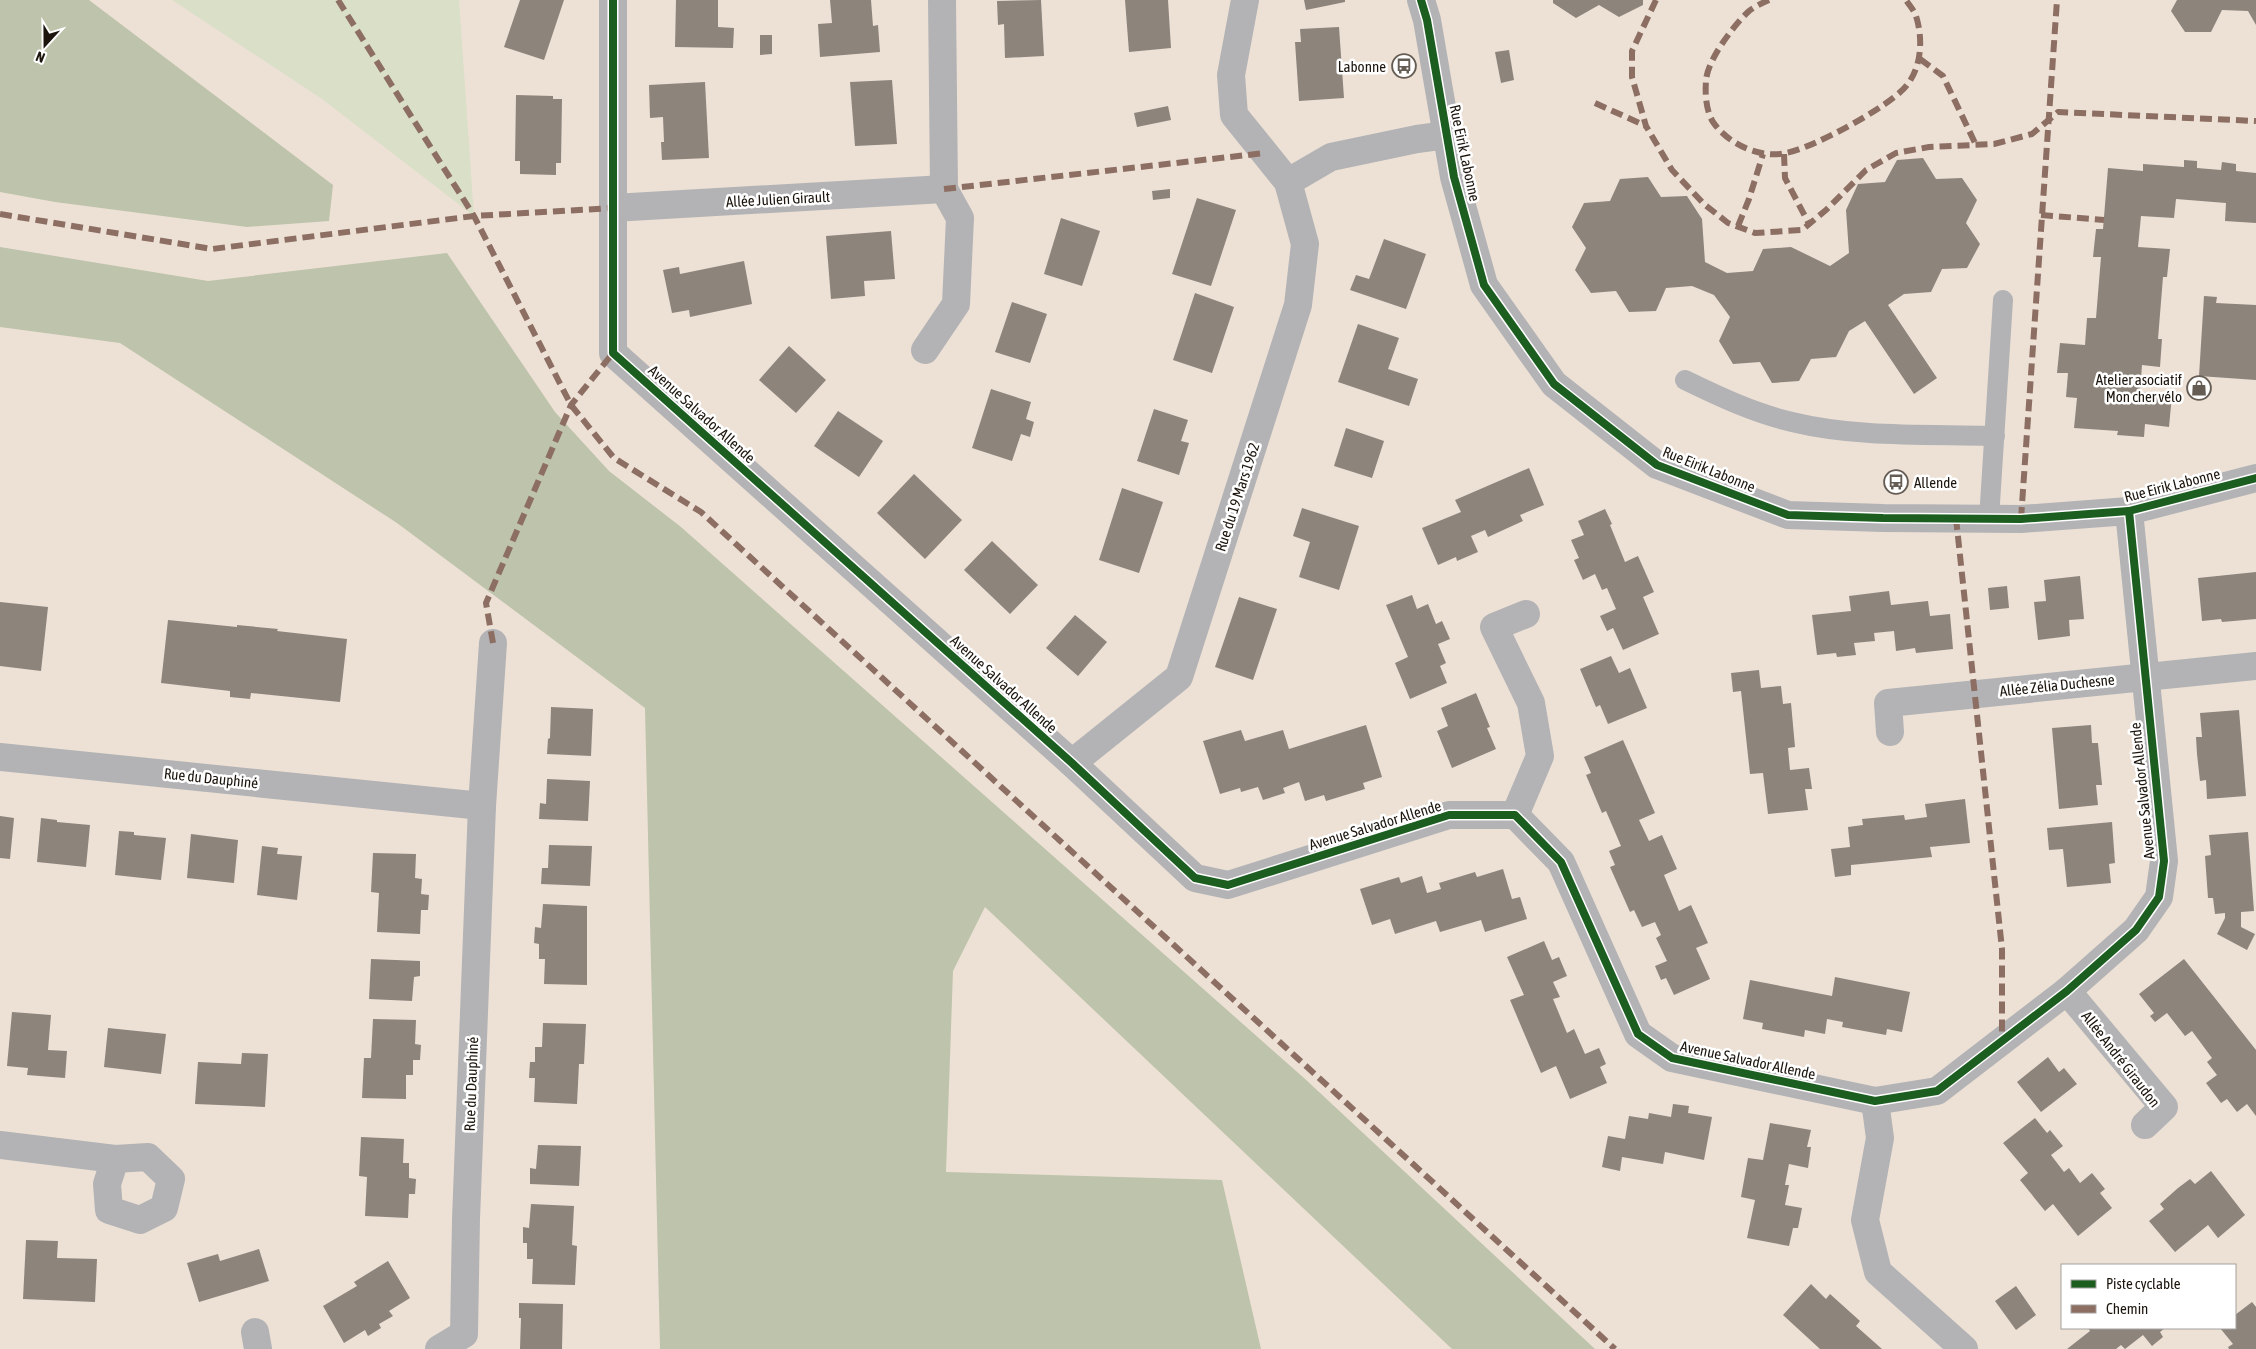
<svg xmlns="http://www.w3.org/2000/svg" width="2256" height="1349" font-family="'Asap Condensed',sans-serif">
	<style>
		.green { fill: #dadfc7 }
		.forest { fill: #bec3ab }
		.building { fill: #8d847c }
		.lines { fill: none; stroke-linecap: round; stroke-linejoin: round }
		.service { stroke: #b3b3b5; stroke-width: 20 }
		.minor { stroke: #b3b3b5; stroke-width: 28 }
		.quiet { stroke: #8d6e63; stroke-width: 6; stroke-dasharray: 12 6; stroke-linecap: butt }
		.cycleway-casing { stroke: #fff; stroke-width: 11 }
		.cycleway { stroke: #1b5e20; stroke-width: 8 }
		.labels { text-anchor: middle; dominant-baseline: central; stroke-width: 5; stroke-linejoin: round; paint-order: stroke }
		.poi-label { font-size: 15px; fill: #1c150d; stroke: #fff; text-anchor: end }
		.street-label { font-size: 15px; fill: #1c150d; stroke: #fff }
	</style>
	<rect width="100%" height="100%" fill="#ede1d6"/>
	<!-- green -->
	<path class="green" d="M172 0H459L474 216 322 99Z"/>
	<!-- forest -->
	<g class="forest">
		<path d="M0 0H89L333 185 329 221 247 227 55 202 0 192Z"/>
		<path d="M0 247 208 281 447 253 555 412 609 471 681 527 1304 1078 1595 1349H1452L985 907 953 971 946 1172 1222 1180 1261 1349H660L645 708 397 523 120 343 0 327Z"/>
	</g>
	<!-- building -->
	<g class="building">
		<path d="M520 0H564L544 60 504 47Z"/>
		<path d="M676 0H718V27L734 28 733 48 675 47Z"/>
		<path d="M830 0H871L873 26 878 25 880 52 820 57 818 24 832 23Z"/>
		<path d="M1041 0 1044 56 1005 58 1004 24 998 25 997 1Z"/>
		<path d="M1125 0H1168L1171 48 1129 52Z"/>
		<path d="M1304 0H1345V2L1306 10Z"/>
		<path d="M1553 0H1643V5L1619 17 1599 5 1576 18 1553 3Z"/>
		<path d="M2177 0H2256V25L2248 11 2222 10 2211 32H2185L2171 11Z"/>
		<path d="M1339 27 1344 98 1299 101 1295 42H1301L1300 29Z"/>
		<path d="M760 35H772V54L760 55Z"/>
		<path d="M1509 50 1514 80 1501 83 1495 52Z"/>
		<path d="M892 80 897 144 855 146 850 82Z"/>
		<path d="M705 82 709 158 662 160 661 142H664L663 117 650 118 649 85Z"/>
		<path d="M516 95 553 96V99H562L561 163H556V175L520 174V161H515Z"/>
		<path d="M1168 106 1171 120 1137 127 1134 113Z"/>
		<path d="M1923 158 1936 179 1962 178 1977 200 1966 223 1980 244 1967 268 1942 269 1931 292 1904 294 1888 305 1937 378 1914 394 1865 321 1849 331 1836 357 1811 359 1799 381 1772 383 1760 362 1733 364 1719 341 1730 317 1714 295 1692 286 1666 288 1656 311 1629 312 1616 291 1591 293 1575 270 1586 248 1572 227 1584 203 1610 201 1620 179 1648 177 1661 197 1687 196 1702 219 1705 262 1727 273 1753 271 1763 249 1791 247 1830 266 1849 253 1846 210 1858 184 1885 182 1897 160Z"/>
		<path d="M2184 160 2197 161V168L2221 170 2222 162 2236 164V171L2256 173V223L2225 221 2226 203 2176 199 2174 218 2141 216 2138 247 2170 249 2167 277H2163L2158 339H2162L2160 367 2142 365 2140 392 2172 395 2169 427 2145 424 2144 437 2117 435 2118 431 2074 428 2077 398 2066 397 2068 373H2057L2060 343 2085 345 2087 318H2096L2101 257H2093L2096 229H2103L2108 168 2143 171V164L2184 167Z"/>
		<path d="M1170 189V198L1153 200 1152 191Z"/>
		<path d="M1197 198 1236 210 1211 286 1172 274Z"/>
		<path d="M1061 218 1100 231 1082 286 1044 274Z"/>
		<path d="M891 231 895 279 864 281 865 296 831 299 826 236Z"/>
		<path d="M1384 239 1426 254 1406 309 1350 290 1356 275 1369 279Z"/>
		<path d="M744 261 752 304 690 317 689 310 672 313 663 270 679 267 680 274Z"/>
		<path d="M1195 293 1234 307 1212 373 1173 360Z"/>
		<path d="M2204 296 2217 297 2216 303 2256 305V380L2199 376Z"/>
		<path d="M1012 302 1047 314 1030 363 995 352Z"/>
		<path d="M1358 324 1399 338 1388 369 1418 379 1409 406 1338 382Z"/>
		<path d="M789 346 826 380 796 413 759 380Z"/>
		<path d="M991 389 1031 402 1026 419 1034 422 1030 437 1021 434 1012 461 972 448Z"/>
		<path d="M1154 409 1188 420 1181 441 1189 443 1179 475 1137 461Z"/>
		<path d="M838 411 883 441 859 477 814 446Z"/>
		<path d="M1346 428 1384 441 1372 478 1334 466Z"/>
		<path d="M1529 468 1544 505 1520 515 1523 521 1488 537 1485 530 1471 536 1478 552 1457 561 1456 557 1438 565 1422 528 1461 512 1455 500Z"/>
		<path d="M914 474 962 520 925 559 877 513Z"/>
		<path d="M1122 488 1163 502 1139 573 1099 560Z"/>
		<path d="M1302 508 1359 526 1339 590 1299 577 1310 542 1293 536Z"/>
		<path d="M1605 509 1612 524 1610 525 1625 562 1638 556 1654 592 1643 597 1659 634 1623 650 1613 628 1607 631 1600 616 1616 609 1607 588 1602 590 1595 574 1583 580 1574 560 1579 558 1571 540 1584 535 1578 521Z"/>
		<path d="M992 541 1038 585 1010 614 964 570Z"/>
		<path d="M2256 572V619L2222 622 2221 619 2202 621 2198 578Z"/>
		<path d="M2080 576 2084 619 2069 620 2070 636 2038 640 2034 602 2046 601 2044 580Z"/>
		<path d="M2007 586 2009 608 1990 610 1988 588Z"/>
		<path d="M1889 591 1891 605 1928 601 1930 616 1950 614 1953 649 1916 653 1915 648 1896 651 1894 631 1874 633 1875 641 1854 643 1856 655 1837 657 1836 653 1817 655 1812 615 1851 611 1849 596Z"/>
		<path d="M1412 595 1417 609 1428 604 1436 624 1442 621 1450 639 1438 644 1446 663 1440 666 1447 683 1410 699 1395 663 1408 657 1386 605Z"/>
		<path d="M1239 597 1277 609 1253 680 1215 667Z"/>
		<path d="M0 602 48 607 41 671 0 666Z"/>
		<path d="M1075 615 1107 642 1078 676 1046 648Z"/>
		<path d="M168 620 237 627V625L278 629 277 631 347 639 340 702 251 693 250 699 230 697V691L161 683Z"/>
		<path d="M1611 656 1619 673 1630 668 1647 708 1608 724 1600 705 1596 707 1580 669Z"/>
		<path d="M1759 670 1761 688 1781 686 1783 704 1791 703 1795 747 1788 748 1790 770 1809 768 1812 789H1805L1808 810 1768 814 1763 773 1750 774 1741 691 1733 692 1731 673Z"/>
		<path d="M1476 693 1490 727 1487 728 1496 749 1452 768 1437 731 1448 726 1441 708Z"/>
		<path d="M551 707 593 709 591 756 547 754 548 739 550 738Z"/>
		<path d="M2239 710 2246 796 2207 799 2206 780 2200 781 2197 754 2196 737H2202L2200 713Z"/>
		<path d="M1366 725 1382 777 1363 783 1365 789 1326 801 1324 795 1305 801 1299 782 1283 788 1285 793 1263 800 1258 787 1241 792 1240 788 1220 794 1203 741 1241 730 1245 741 1283 730 1289 749Z"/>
		<path d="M2091 725 2092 743H2098L2102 785H2096L2098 805 2059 809 2052 728Z"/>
		<path d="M1623 740 1655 813 1639 820 1649 841 1662 835 1677 869 1664 875 1679 911 1691 905 1708 943 1696 948 1710 979 1674 995 1666 978 1661 980 1655 966 1667 961 1656 938 1661 935 1655 922 1642 927 1634 910 1630 912 1610 867 1615 865 1609 851 1621 846 1606 811 1602 813 1586 775 1591 773 1584 757Z"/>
		<path d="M547 779 590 781 588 821 539 819 540 803 546 804Z"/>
		<path d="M1965 799 1970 843 1930 847 1932 857 1851 865V875L1835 877 1831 849 1850 847 1848 827 1863 825 1862 819 1904 815 1905 820 1927 817 1925 804Z"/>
		<path d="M0 816 14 818 10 859 0 858Z"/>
		<path d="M41 818 57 820V822L90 825 86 867 37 862Z"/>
		<path d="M2112 822 2115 863 2109 864 2111 883 2067 887 2063 849 2049 850 2047 828Z"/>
		<path d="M119 831 134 832V835L166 838 161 880 115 875Z"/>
		<path d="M2248 832 2254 911 2241 912V927L2255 934 2247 950 2217 934 2225 918V913L2215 914 2213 898H2208L2205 856 2211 855 2209 835Z"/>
		<path d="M191 834 238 840 234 883 187 878Z"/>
		<path d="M549 845 592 846 590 886 541 884 542 868H548Z"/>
		<path d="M262 846 278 848 277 854 302 856 297 900 257 895Z"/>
		<path d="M373 853 416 854 415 878 422 879 421 894 429 895 428 910H421L420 934 377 932 379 893 371 892Z"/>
		<path d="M1503 869 1512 899 1520 897 1527 919 1485 932 1481 920 1440 932 1436 921 1395 934 1390 919 1372 925 1360 889 1399 877 1401 883 1422 876 1427 893 1441 889 1439 883 1475 872 1477 877Z"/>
		<path d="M543 904 587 906V985L544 984 545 959H539V944L534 943 535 927 541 928Z"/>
		<path d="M1544 941 1552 960 1559 957 1567 976 1553 982 1560 997 1553 999 1567 1033 1574 1029 1585 1054 1599 1048 1606 1064 1600 1067 1607 1083 1570 1099 1556 1066 1541 1073 1510 1000 1524 995 1507 957Z"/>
		<path d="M371 959 420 961V976L414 977 412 1001 369 999Z"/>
		<path d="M2184 959 2256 1050V1116L2247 1104 2237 1112 2227 1099 2221 1103 2206 1083 2217 1075 2207 1062 2212 1058 2192 1031 2185 1036 2167 1013 2155 1022 2150 1016 2154 1013 2139 994Z"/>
		<path d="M1835 977 1910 992 1902 1032 1887 1029 1886 1035 1842 1027 1843 1022 1827 1019 1825 1034 1805 1030 1804 1037 1762 1029 1763 1023 1743 1019 1750 980 1832 996Z"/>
		<path d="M12 1012 51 1015 48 1050 67 1051 65 1078 27 1075 28 1068 7 1066Z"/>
		<path d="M373 1019 416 1020 415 1044 421 1045 420 1060H413V1075H406V1099L362 1098 364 1058H371Z"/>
		<path d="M543 1023 586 1024 584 1064H579L577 1104 534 1102 535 1078H529L530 1062H535V1047H542Z"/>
		<path d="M108 1028 166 1034 161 1074 104 1067Z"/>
		<path d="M242 1053 268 1054 265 1107 195 1104 198 1062 241 1064Z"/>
		<path d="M2048 1057 2059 1072 2064 1068 2077 1084 2041 1112 2017 1082Z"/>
		<path d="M1673 1104 1689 1106 1688 1113 1712 1117 1704 1160 1665 1152 1663 1164 1622 1157 1620 1171 1602 1167 1608 1136 1625 1139 1629 1116 1648 1119 1649 1113 1671 1117Z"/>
		<path d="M2035 1118 2047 1133 2050 1130 2063 1146 2051 1155 2064 1172 2069 1168 2080 1183 2092 1173 2105 1189 2100 1193 2112 1208 2078 1236 2053 1204 2045 1211 2020 1180 2028 1173 2003 1143Z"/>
		<path d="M1770 1123 1811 1130 1807 1147H1811L1808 1168 1789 1164 1785 1185H1789L1785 1205 1802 1208 1798 1228H1793L1789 1246 1747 1238 1755 1200 1741 1197 1748 1158 1763 1160Z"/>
		<path d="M361 1137 404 1139 403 1163H409V1178L416 1179 415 1194H409L408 1218 365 1216 367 1177 359 1176Z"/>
		<path d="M538 1145 581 1146 579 1186 530 1184V1168L536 1169Z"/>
		<path d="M2211 1171 2245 1215 2218 1238 2208 1225 2175 1252 2149 1221 2164 1209 2160 1204 2178 1188 2190 1179 2195 1184Z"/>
		<path d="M531 1204 574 1206 572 1245 577 1246 575 1285 532 1284 533 1259H527V1243H523V1227L529 1228Z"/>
		<path d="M26 1240 58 1241 57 1258 97 1259 95 1302 23 1299Z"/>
		<path d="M259 1249 269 1281 199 1302 187 1263 218 1254 220 1261Z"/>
		<path d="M388 1261 410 1298 389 1311 393 1316 379 1324 381 1328 368 1336 365 1330 344 1343 323 1306 357 1286 354 1282Z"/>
		<path d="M1811 1284 1826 1299 1830 1294 1860 1321 1856 1326 1882 1349H1820L1783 1315Z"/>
		<path d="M2016 1286 2036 1315 2016 1330 1995 1301Z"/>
		<path d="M2252 1302 2256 1307V1349H2229L2228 1347 2233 1344 2220 1328H2235V1315Z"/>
		<path d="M519 1303 563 1304 562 1349H520L521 1318H519Z"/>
		<path d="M2088 1328H2165L2160 1332 2163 1337 2152 1346 2143 1335 2125 1349 2121 1345 2116 1349H2067L2090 1331Z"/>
	</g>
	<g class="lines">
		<!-- service -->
		<g class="service">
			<path d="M1685 380C1720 397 1754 413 1792 422 1858 438 1928 434 1995 436"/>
			<path d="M1989 519 2003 300"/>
		</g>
		<!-- minor -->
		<g class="minor">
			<path d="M613 0V353L1072 763 1195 878 1228 885 1449 815H1515L1561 862 1638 1034 1672 1058 1875 1101 1937 1091 2067 991 2136 930 2159 897 2164 861 2129 511"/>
			<path d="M1421 0 1427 20 1454 177 1484 285 1554 384 1657 465 1788 515 1883 518 2021 519 2129 511 2256 478"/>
			<path d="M1288 182 1331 157 1417 139 1447 135"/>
			<path d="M613 208 944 189"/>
			<path d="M925 350 956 304 960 218 944 189 942 0"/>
			<path d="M1890 732 1888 703 2256 666"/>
			<path d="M0 757 482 806 466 1219 464 1334 439 1349"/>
			<path d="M1072 763 1179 677 1298 305 1305 244 1288 182 1234 115 1231 75 1245 0"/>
			<path d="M482 806 493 643"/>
			<path d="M1515 815 1540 756 1531 703 1494 627 1526 614"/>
			<path d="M2067 991 2164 1107 2145 1125"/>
			<path d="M1875 1101 1880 1138 1865 1220 1878 1272 1964 1349"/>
			<path d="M0 1145 115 1159 148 1157 171 1179 164 1208 140 1220 109 1210 107 1184 115 1159"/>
			<path d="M255 1332 258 1349"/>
		</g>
		<!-- quiet -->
		<g class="quiet">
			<path d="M338 0 474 216 571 405 614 458 701 512 1615 1349"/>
			<path d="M1656 0 1632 51V77L1646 126 1672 170 1704 204 1728 223 1755 233 1802 230 1826 210 1866 170 1896 153 1929 147 1994 144 2032 134 2058 112 2256 121"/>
			<path d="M1769 0C1762 3 1754 7 1749 11 1734 25 1707 60 1706 81 1705 94 1706 111 1713 122 1728 144 1760 159 1786 153 1813 148 1891 106 1907 85 1922 66 1923 38 1916 16 1914 10 1909 5 1906 0"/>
			<path d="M1920 59 1943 76 1976 145"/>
			<path d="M1595 103 1646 126"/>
			<path d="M1784 154 1785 178 1809 224"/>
			<path d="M944 189 1265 153"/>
			<path d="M0 214 212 249 474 216 613 208"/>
			<path d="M2041 215 2104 220"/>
			<path d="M1738 226 1749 199 1763 154"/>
			<path d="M1956 518 2002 949V1041"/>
			<path d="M2021 519 2057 0"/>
			<path d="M493 643 486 603 571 405 613 353"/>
		</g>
		<!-- cycleway casing -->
		<g class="cycleway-casing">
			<g id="cycleway">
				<path d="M613 0V353L1072 763 1195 878 1228 885 1449 815H1515L1561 862 1638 1034 1672 1058 1875 1101 1937 1091 2067 991 2136 930 2159 897 2164 861 2129 511"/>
				<path d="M1421 0 1427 20 1454 177 1484 285 1554 384 1657 465 1788 515 1883 518 2021 519 2129 511 2256 478"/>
			</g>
		</g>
		<!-- cycleway -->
		<use href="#cycleway" class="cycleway"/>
	</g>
	<!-- icons -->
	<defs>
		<g id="bus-ring" transform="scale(1.25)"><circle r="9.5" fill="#fff" stroke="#655c53" stroke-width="1.5"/><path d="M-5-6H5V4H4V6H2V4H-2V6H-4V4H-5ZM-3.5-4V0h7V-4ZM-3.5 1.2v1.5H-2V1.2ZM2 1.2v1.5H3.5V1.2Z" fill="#655c53"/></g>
		<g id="shop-ring" transform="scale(1.25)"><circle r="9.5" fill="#fff" stroke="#655c53" stroke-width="1.5"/><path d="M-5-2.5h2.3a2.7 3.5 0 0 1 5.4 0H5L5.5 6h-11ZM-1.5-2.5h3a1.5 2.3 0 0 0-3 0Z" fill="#655c53"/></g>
	</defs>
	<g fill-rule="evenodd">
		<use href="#bus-ring" x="1404" y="66"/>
		<use href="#shop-ring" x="2199" y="388"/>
		<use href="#bus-ring" x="1896" y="482"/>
	</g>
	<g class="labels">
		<!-- poi labels -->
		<g class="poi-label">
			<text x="1386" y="66">Labonne</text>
			<text x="2182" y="379">Atelier asociatif<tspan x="2182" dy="17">Mon cher vélo</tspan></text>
			<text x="1914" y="482" text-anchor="start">Allende</text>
		</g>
		<!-- street labels -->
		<g class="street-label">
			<text transform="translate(1465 153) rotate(78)">Rue Eirik Labonne</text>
			<text transform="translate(778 199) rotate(-3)">Allée Julien Girault</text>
			<text transform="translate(702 414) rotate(42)">Avenue Salvador Allende</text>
			<text transform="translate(1709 469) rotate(22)">Rue Eirik Labonne</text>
			<text transform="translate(2172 485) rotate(-14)">Rue Eirik Labonne</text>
			<text transform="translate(1237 497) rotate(-72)">Rue du 19 Mars 1962</text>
			<text transform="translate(1004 684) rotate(42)">Avenue Salvador Allende</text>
			<text transform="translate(2057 685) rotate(-6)">Allée Zélia Duchesne</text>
			<text transform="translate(211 778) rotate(6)">Rue du Dauphiné</text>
			<text transform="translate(2142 791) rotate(-96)">Avenue Salvador Allende</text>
			<text transform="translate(1375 825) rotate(-17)">Avenue Salvador Allende</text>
			<text transform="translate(2121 1059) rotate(52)">Allée André Giraudon</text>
			<text transform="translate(1748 1060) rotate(12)">Avenue Salvador Allende</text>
			<text transform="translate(471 1084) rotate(-88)">Rue du Dauphiné</text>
		</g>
	</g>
	<!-- legend -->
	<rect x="2061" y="1264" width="175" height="65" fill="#ffffff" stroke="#a4a19e"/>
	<rect x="2071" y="1280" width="25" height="8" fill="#1b5e20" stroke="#a4a19e"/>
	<text x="2106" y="1289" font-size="15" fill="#1c150d">Piste cyclable</text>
	<rect x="2071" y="1305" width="25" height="8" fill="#8d6e63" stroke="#a4a19e"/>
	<text x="2106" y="1314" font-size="15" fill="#1c150d">Chemin</text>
	<!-- north arrow -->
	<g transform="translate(45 45) rotate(201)" stroke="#ffffff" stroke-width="4" paint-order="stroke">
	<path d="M0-4L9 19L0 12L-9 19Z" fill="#1c150d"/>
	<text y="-8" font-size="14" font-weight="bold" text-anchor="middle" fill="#1c150d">N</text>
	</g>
</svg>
